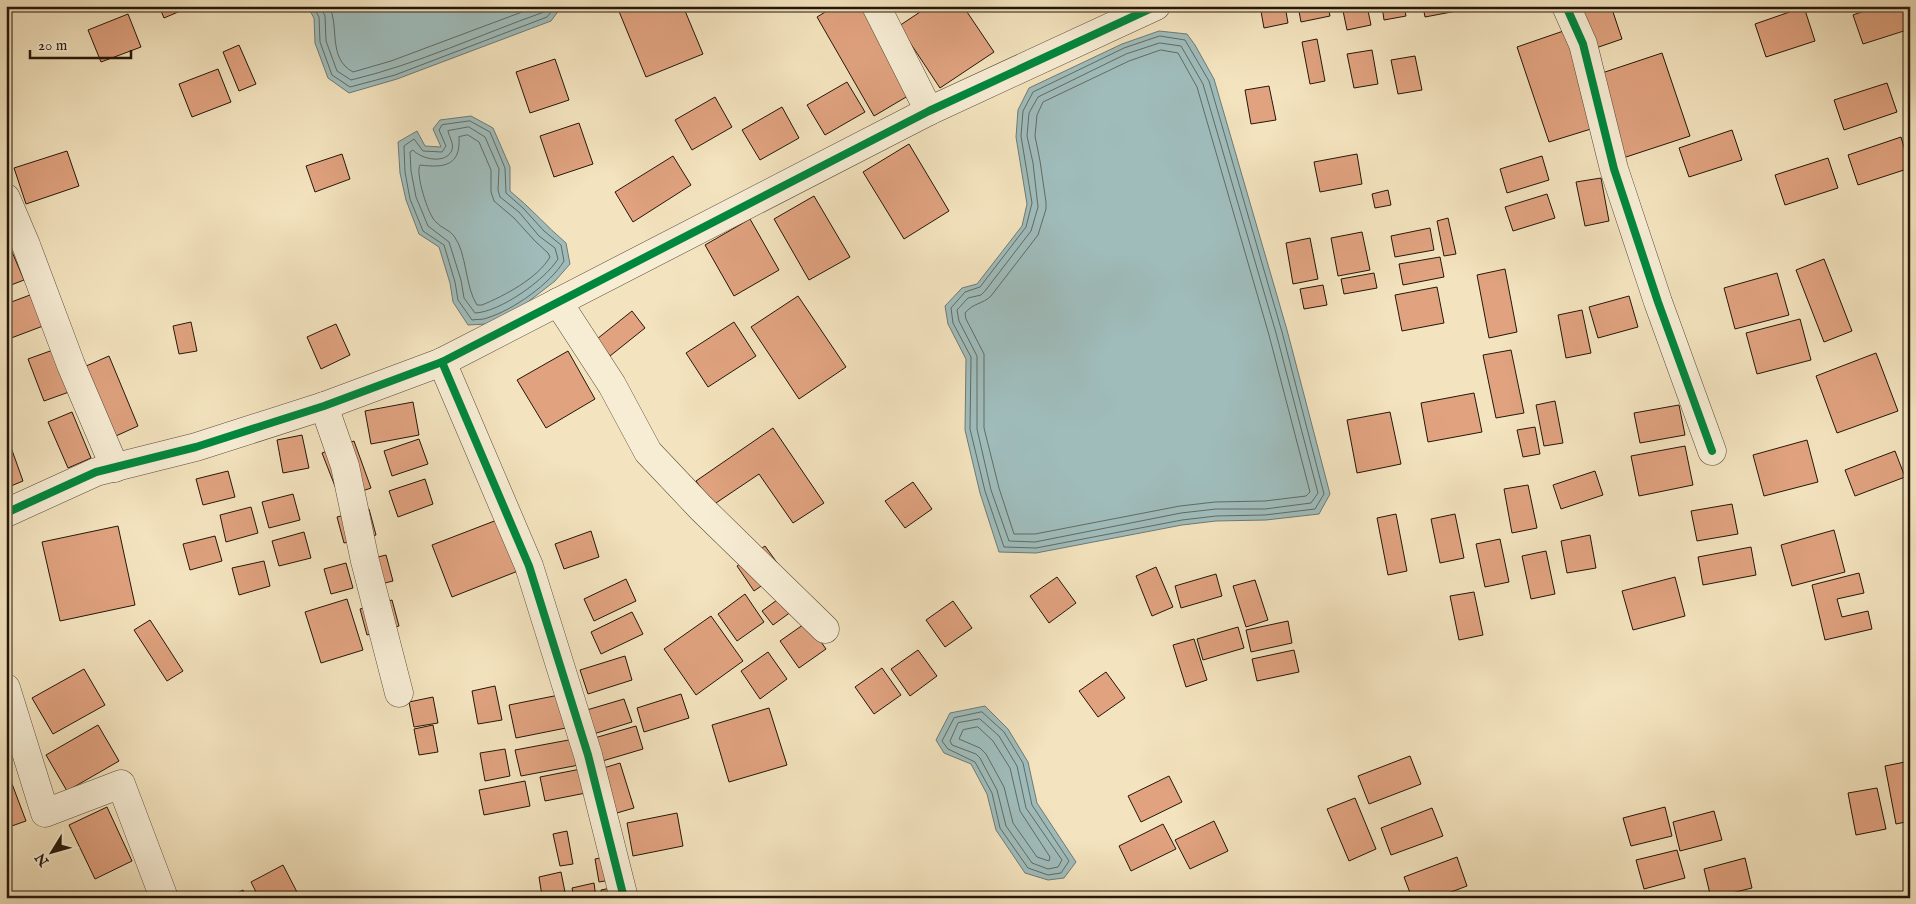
<svg xmlns="http://www.w3.org/2000/svg" width="1916" height="904" font-family="'IM FELL English',serif">
	<style>
		.water { fill: #9fbcbb; stroke: #6e7a74 }
		.lines { fill: none; stroke-linecap: round; stroke-linejoin: round }
		.shore { stroke: #626a62; stroke-width: 1 }
		.building { fill: #e0a27f; stroke: #241709 }
		.minor-casing { stroke: #584a36; stroke-width: 29 }
		.minor { stroke: #f7edd5; stroke-width: 28 }
		.cycleway-casing { stroke: #f7edd5; stroke-width: 11 }
		.cycleway { stroke: #00873e; stroke-width: 8 }
	</style>
	<rect width="100%" height="100%" fill="#f3e3be"/>
	<filter id="stains"><feTurbulence type="fractalNoise" baseFrequency=".004" numOctaves="4"/><feColorMatrix values="0 0 0 0 .2 0 0 0 0 .09 0 0 0 0 .02 0 0 0 .5 -.17"/></filter>
	<radialGradient id="worn" r=".72"><stop offset=".6" stop-color="#630" stop-opacity="0"/><stop offset="1" stop-color="#630" stop-opacity=".3"/></radialGradient>
	<!-- water -->
	<g class="water">
		<path d="M307 6H562L551 21 397 79 349 93 328 78 315 43 314 18Z"/>
		<path d="M1159 31 1187 34 1195 45 1214 79 1287 330 1330 494 1319 514 1266 520 1216 521 1182 525 1036 553 999 552 980 493 965 430 966 359 948 324 945 306 962 288 977 284 1022 226 1027 204 1016 137 1018 110 1029 88 1122 44Z"/>
		<path d="M471 116 493 128 510 167V191C530 207 546 226 566 243L570 264 555 281 524 305 487 324 468 325 453 302 450 283 439 247 419 234 406 200 400 173 398 142 417 131 425 146 441 147 433 129 440 120Z"/>
		<path d="M985 706 1008 729 1028 762 1037 803 1076 862 1064 878 1048 880 1025 873 996 830 987 794 971 764 944 753 936 740 950 713Z"/>
	</g>
	<g class="lines">
		<!-- shore -->
		<g class="shore">
			<path d="M313 6 319 17 320 42 332 75 350 87 395 75 547 17 556 6"/>
			<path d="M320 6 325 16 326 41 337 71 351 80C418 64 479 35 544 12L548 6"/>
			<path d="M329 6C340 26 327 58 353 72L391 61 538 6"/>
			<path d="M1160 36 1185 40 1209 81 1282 332 1324 494 1315 509 1265 515 1216 516 1182 520 1036 548 1004 547 985 491 970 429 971 357 953 323 951 308 965 292 980 287 1026 227 1032 203 1021 136 1023 111 1033 92 1124 48Z"/>
			<path d="M1160 43 1181 46 1203 84 1276 333 1318 493 1311 503 1265 509H1216L1181 513 1035 542 1009 541 991 490 977 429V356L959 321 957 310 968 298 981 295 985 291 1031 231 1038 207 1033 163 1027 136 1029 113 1038 97 1126 54Z"/>
			<path d="M1161 50 1178 53 1197 87 1269 335 1310 492 1306 496 1265 501 1215 502 1180 506 1035 534H1014L999 488 984 428V354L966 319 965 313C973 303 983 304 991 296L1038 235 1046 209V202L1040 161 1035 136 1037 115 1043 102 1129 61Z"/>
			<path d="M470 121 490 132 505 168 506 193 523 208 544 231 561 245 564 261C550 284 513 310 487 318 483 320 477 319 472 320L458 300 455 282 444 245 423 231 410 199 405 172 404 146 414 139 423 151 442 152 446 146 439 130 442 125Z"/>
			<path d="M469 127 485 137 499 169 498 190 500 197 519 212 539 236 555 248 558 259C545 280 500 312 475 313L464 298 461 280 449 242 428 226 416 197 411 171 410 152 413 150C421 159 446 165 452 150 454 143 449 137 448 131Z"/>
			<path d="M468 135 479 142 491 170V192L494 201 514 218 535 241 548 253 550 257C538 278 504 296 482 305H477C465 287 467 253 454 236 450 230 441 228 436 222 428 216 415 172 420 165 444 168 461 166 459 137Z"/>
			<path d="M982 712 1004 732 1023 763 1032 805 1069 861 1061 873 1048 875 1028 868 1000 828 992 793 975 762 948 749 942 741 954 718Z"/>
			<path d="M980 719 999 736 1017 766 1026 808 1062 860 1058 867 1048 869 1032 863 1006 826 997 790 980 758 976 754 952 745 950 741 958 723Z"/>
			<path d="M978 727 993 741 1010 768 1020 811 1050 857 1049 861 1037 857 1013 823 1004 787 986 754 980 748 959 739 963 730Z"/>
		</g>
	</g>
	<!-- building -->
	<g class="building">
		<path d="M159 6H192L164 18Z"/>
		<path d="M624 6H683L703 54 646 77 618 9Z"/>
		<path d="M835 6H870L918 90 874 116 817 17Z"/>
		<path d="M929 6H963L994 52 940 88 899 26Z"/>
		<path d="M1260 6H1285L1288 23 1264 28Z"/>
		<path d="M1298 6H1328L1330 16 1301 22Z"/>
		<path d="M1342 6H1367L1371 25 1347 30Z"/>
		<path d="M1382 6H1404L1406 16 1384 20Z"/>
		<path d="M1423 6H1461L1462 10 1425 17Z"/>
		<path d="M1586 6H1611L1622 39 1593 49 1580 8Z"/>
		<path d="M1878 6H1909L1910 29 1863 44 1853 15Z"/>
		<path d="M1804 7 1815 41 1766 57 1755 24Z"/>
		<path d="M128 14 141 47 101 62 88 30Z"/>
		<path d="M1575 27 1607 124 1549 142 1517 47Z"/>
		<path d="M1317 39 1325 81 1310 84 1302 42Z"/>
		<path d="M239 45 256 84 239 91 223 52Z"/>
		<path d="M1372 50 1378 84 1354 88 1347 54Z"/>
		<path d="M1662 53 1690 136 1623 158 1596 75Z"/>
		<path d="M1415 56 1422 90 1398 94 1391 60Z"/>
		<path d="M555 59 569 100 530 113 516 72Z"/>
		<path d="M218 69 231 102 192 117 179 84Z"/>
		<path d="M847 82 865 112 825 135 807 105Z"/>
		<path d="M1887 83 1897 112 1844 130 1834 100Z"/>
		<path d="M1269 86 1276 120 1251 124 1245 90Z"/>
		<path d="M715 97 732 127 692 150 675 120Z"/>
		<path d="M782 107 799 138 760 160 742 130Z"/>
		<path d="M579 123 593 164 554 177 540 136Z"/>
		<path d="M1732 130 1742 160 1689 177 1679 148Z"/>
		<path d="M1901 137 1910 168 1858 185 1848 155Z"/>
		<path d="M909 144 949 211 904 239 863 172Z"/>
		<path d="M67 151 79 186 26 204 14 168Z"/>
		<path d="M342 154 350 179 315 192 306 166Z"/>
		<path d="M1357 154 1362 184 1320 192 1314 162Z"/>
		<path d="M673 156 691 185 633 222 615 192Z"/>
		<path d="M1542 156 1549 180 1507 193 1500 169Z"/>
		<path d="M1828 158 1838 188 1785 205 1775 175Z"/>
		<path d="M1601 178 1609 221 1585 226 1576 182Z"/>
		<path d="M1388 190 1391 205 1375 208 1372 194Z"/>
		<path d="M1547 194 1555 218 1513 231 1505 207Z"/>
		<path d="M814 196 850 257 809 280 774 219Z"/>
		<path d="M1448 218 1456 254 1444 256 1437 221Z"/>
		<path d="M750 219 779 270 734 296 705 245Z"/>
		<path d="M1430 228 1434 250 1395 257 1391 236Z"/>
		<path d="M1362 232 1370 270 1338 276 1331 238Z"/>
		<path d="M1310 238 1318 279 1293 284 1286 243Z"/>
		<path d="M10 247 24 280 6 287V249Z"/>
		<path d="M1440 257 1444 277 1403 285 1399 264Z"/>
		<path d="M1824 259 1852 331 1824 342 1796 270Z"/>
		<path d="M1505 269 1517 332 1489 338 1477 275Z"/>
		<path d="M1374 273 1377 288 1344 294 1341 279Z"/>
		<path d="M1777 273 1789 315 1735 329 1724 288Z"/>
		<path d="M1323 285 1327 305 1304 309 1300 289Z"/>
		<path d="M1437 287 1444 323 1402 331 1395 295Z"/>
		<path d="M30 295 43 326 6 340V304Z"/>
		<path d="M798 296 846 367 799 399 751 327Z"/>
		<path d="M1629 296 1638 327 1598 338 1589 307Z"/>
		<path d="M1582 310 1591 353 1566 358 1558 315Z"/>
		<path d="M632 311 645 328 610 356 597 339Z"/>
		<path d="M1800 319 1811 360 1757 374 1746 333Z"/>
		<path d="M191 322 197 351 179 354 173 326Z"/>
		<path d="M734 322 756 356 708 387 686 353Z"/>
		<path d="M336 324 350 355 321 369 307 337Z"/>
		<path d="M53 350 69 392 44 401 28 359Z"/>
		<path d="M1511 350 1524 413 1496 418 1483 355Z"/>
		<path d="M568 351 595 399 546 428 517 380Z"/>
		<path d="M1876 353 1898 411 1837 433 1816 376Z"/>
		<path d="M109 356 138 426 107 440 77 370Z"/>
		<path d="M1474 393 1482 432 1428 442 1421 403Z"/>
		<path d="M1555 401 1563 443 1544 446 1536 405Z"/>
		<path d="M413 402 419 435 371 444 365 411Z"/>
		<path d="M1679 405 1685 435 1640 443 1634 413Z"/>
		<path d="M72 412 91 458 68 468 48 422Z"/>
		<path d="M1390 412 1401 464 1357 473 1347 420Z"/>
		<path d="M1535 427 1540 454 1523 457 1517 430Z"/>
		<path d="M773 428 824 503 793 523 759 474 713 505 696 481Z"/>
		<path d="M302 435 309 468 283 473 277 440Z"/>
		<path d="M8 439 23 481 6 488V440Z"/>
		<path d="M419 439 428 464 392 476 384 451Z"/>
		<path d="M1807 440 1818 482 1764 496 1753 455Z"/>
		<path d="M354 441 371 488 340 499 322 453Z"/>
		<path d="M1685 446 1693 485 1639 496 1631 456Z"/>
		<path d="M1895 451 1905 477 1855 496 1845 470Z"/>
		<path d="M228 471 235 497 203 505 196 479Z"/>
		<path d="M1595 471 1603 495 1561 509 1553 485Z"/>
		<path d="M425 479 433 504 398 517 389 491Z"/>
		<path d="M913 482 932 509 905 528 885 501Z"/>
		<path d="M1528 485 1537 528 1512 533 1504 489Z"/>
		<path d="M293 494 300 520 269 528 262 502Z"/>
		<path d="M1732 504 1738 534 1697 541 1691 511Z"/>
		<path d="M251 507 258 533 226 542 220 515Z"/>
		<path d="M369 509 376 535 344 543 337 517Z"/>
		<path d="M1396 514 1407 571 1388 575 1377 518Z"/>
		<path d="M1455 514 1464 558 1440 563 1431 519Z"/>
		<path d="M497 520 518 571 452 597 432 545Z"/>
		<path d="M118 526 135 605 60 621 42 542Z"/>
		<path d="M1834 530 1845 572 1792 586 1781 545Z"/>
		<path d="M591 531 599 557 564 569 555 544Z"/>
		<path d="M304 532 311 558 279 566 272 541Z"/>
		<path d="M1590 535 1596 568 1567 573 1561 541Z"/>
		<path d="M215 536 222 561 190 570 183 544Z"/>
		<path d="M1500 539 1509 582 1485 587 1476 544Z"/>
		<path d="M765 546 783 571 754 591 737 566Z"/>
		<path d="M1751 547 1756 575 1703 585 1698 557Z"/>
		<path d="M1546 551 1555 594 1531 599 1522 556Z"/>
		<path d="M386 555 393 581 361 589 354 563Z"/>
		<path d="M264 561 270 586 239 595 232 568Z"/>
		<path d="M346 563 353 588 331 594 324 569Z"/>
		<path d="M1156 567 1173 607 1152 616 1136 576Z"/>
		<path d="M1859 573 1864 593 1837 599 1842 617 1868 611 1872 629 1825 640 1812 585Z"/>
		<path d="M1216 574 1222 596 1181 608 1175 586Z"/>
		<path d="M1057 577 1076 603 1049 623 1030 596Z"/>
		<path d="M1675 577 1685 616 1633 630 1622 591Z"/>
		<path d="M626 579 636 601 594 621 584 599Z"/>
		<path d="M1255 580 1268 620 1246 627 1233 586Z"/>
		<path d="M796 586 806 601 773 625 762 611Z"/>
		<path d="M1474 592 1483 635 1459 640 1450 596Z"/>
		<path d="M745 594 764 622 737 641 718 614Z"/>
		<path d="M347 599 363 650 321 663 305 612Z"/>
		<path d="M392 600 399 626 367 635 360 609Z"/>
		<path d="M953 601 972 628 945 647 926 620Z"/>
		<path d="M632 612 643 634 601 654 591 632Z"/>
		<path d="M711 616 743 661 696 695 664 649Z"/>
		<path d="M150 620 183 671 167 681 134 630Z"/>
		<path d="M1288 621 1292 643 1251 652 1246 630Z"/>
		<path d="M807 622 826 649 799 668 780 641Z"/>
		<path d="M1238 627 1244 648 1203 660 1197 639Z"/>
		<path d="M1194 639 1207 680 1186 687 1173 645Z"/>
		<path d="M918 650 937 676 910 696 891 669Z"/>
		<path d="M1294 650 1299 672 1257 681 1252 659Z"/>
		<path d="M768 652 787 679 760 699 741 671Z"/>
		<path d="M625 656 632 680 588 694 580 670Z"/>
		<path d="M882 668 901 695 874 714 855 687Z"/>
		<path d="M84 669 105 705 53 734 32 698Z"/>
		<path d="M1106 672 1125 698 1098 717 1079 691Z"/>
		<path d="M495 686 502 720 478 724 472 691Z"/>
		<path d="M681 694 689 718 644 732 637 708Z"/>
		<path d="M559 695 566 728 516 738 509 705Z"/>
		<path d="M433 697 438 723 414 727 409 702Z"/>
		<path d="M624 699 632 722 587 736 580 712Z"/>
		<path d="M769 708 787 765 729 782 712 725Z"/>
		<path d="M98 725 119 761 67 791 46 755Z"/>
		<path d="M433 725 438 752 419 755 414 729Z"/>
		<path d="M636 726 643 749 599 762 591 739Z"/>
		<path d="M574 739 579 765 521 776 515 750Z"/>
		<path d="M505 749 510 776 485 781 480 753Z"/>
		<path d="M1410 756 1421 784 1369 804 1358 776Z"/>
		<path d="M1910 761V821L1896 824 1885 766Z"/>
		<path d="M620 763 634 808 610 815 597 770Z"/>
		<path d="M6 768 26 821 6 828Z"/>
		<path d="M586 768 591 792 545 801 540 777Z"/>
		<path d="M1169 776 1182 802 1141 822 1128 796Z"/>
		<path d="M525 781 530 806 484 815 479 790Z"/>
		<path d="M1877 788 1886 829 1856 835 1848 793Z"/>
		<path d="M1355 798 1376 849 1349 861 1327 809Z"/>
		<path d="M107 807 132 861 95 879 69 825Z"/>
		<path d="M1665 807 1672 836 1631 846 1623 818Z"/>
		<path d="M1432 808 1443 836 1391 855 1381 828Z"/>
		<path d="M1714 811 1722 840 1680 851 1673 822Z"/>
		<path d="M677 813 683 846 633 856 627 823Z"/>
		<path d="M1214 821 1228 851 1190 869 1175 840Z"/>
		<path d="M1163 824 1176 849 1131 871 1119 846Z"/>
		<path d="M567 831 573 864 560 866 553 834Z"/>
		<path d="M1677 850 1685 878 1644 889 1636 860Z"/>
		<path d="M619 854 623 878 599 882 595 859Z"/>
		<path d="M1457 857 1467 886 1435 898H1412L1404 877Z"/>
		<path d="M1745 858 1752 888 1711 898 1704 869Z"/>
		<path d="M283 865 298 894 291 898H259L251 882Z"/>
		<path d="M561 872 565 892 542 896 539 877Z"/>
		<path d="M594 883 596 898H574L572 888Z"/>
		<path d="M626 885 628 898H602L601 890Z"/>
		<path d="M243 890 247 898H228Z"/>
	</g>
	<g class="lines">
		<!-- minor casing -->
		<g class="minor-casing">
			<g id="minor">
				<path d="M876 6 929 111"/>
				<path d="M1566 6 1583 44 1614 169 1658 302 1712 451"/>
				<path d="M6 198 26 245 71 365 115 468"/>
				<path d="M558 302 612 385 648 452 701 508 825 629"/>
				<path d="M442 362 529 566 588 755 624 898"/>
				<path d="M324 406 345 466 365 561 399 693"/>
				<path d="M6 513 96 472 196 447 324 406 442 362 929 111 1156 6"/>
				<path d="M6 688 45 813 121 784 164 898"/>
			</g>
		</g>
		<!-- minor -->
		<use href="#minor" class="minor"/>
		<!-- cycleway casing -->
		<g class="cycleway-casing">
			<g id="cycleway">
				<path d="M1566 6 1583 44 1614 169 1658 302 1712 451"/>
				<path d="M442 362 529 566 588 755 624 898"/>
				<path d="M6 513 96 472 196 447 324 406 442 362 929 111 1156 6"/>
			</g>
		</g>
		<!-- cycleway -->
		<use href="#cycleway" class="cycleway"/>
	</g>
	<!-- margin -->
	<rect width="1916" height="904" fill="none" stroke="#f3e3be" stroke-width="25"/>
	<rect x="8" y="8" width="1901" height="889" fill="none" stroke="#241709" stroke-width="2.5"/>
	<rect x="12" y="12" width="1891" height="879" fill="none" stroke="#241709"/>
	<!-- north arrow -->
	<g transform="translate(52 852) rotate(233)" stroke="#f7edd5" stroke-width="4" paint-order="stroke">
	<path d="M0-4L9 19L0 12L-9 19Z" fill="#241709"/>
	<text y="-8" font-size="14" font-weight="bold" text-anchor="middle" fill="#241709">N</text>
	</g>
	<!-- scale -->
	<path d="M30 50v8h101v-8" fill="none" stroke="#241709" stroke-width="2.5"/>
	<text x="38" y="50" font-size="15" fill="#241709" stroke="#f7edd5" stroke-width="4" paint-order="stroke">20 m</text>
	<rect width="100%" height="100%" filter="url(#stains)"/>
	<rect width="100%" height="100%" fill="url(#worn)"/>
</svg>
